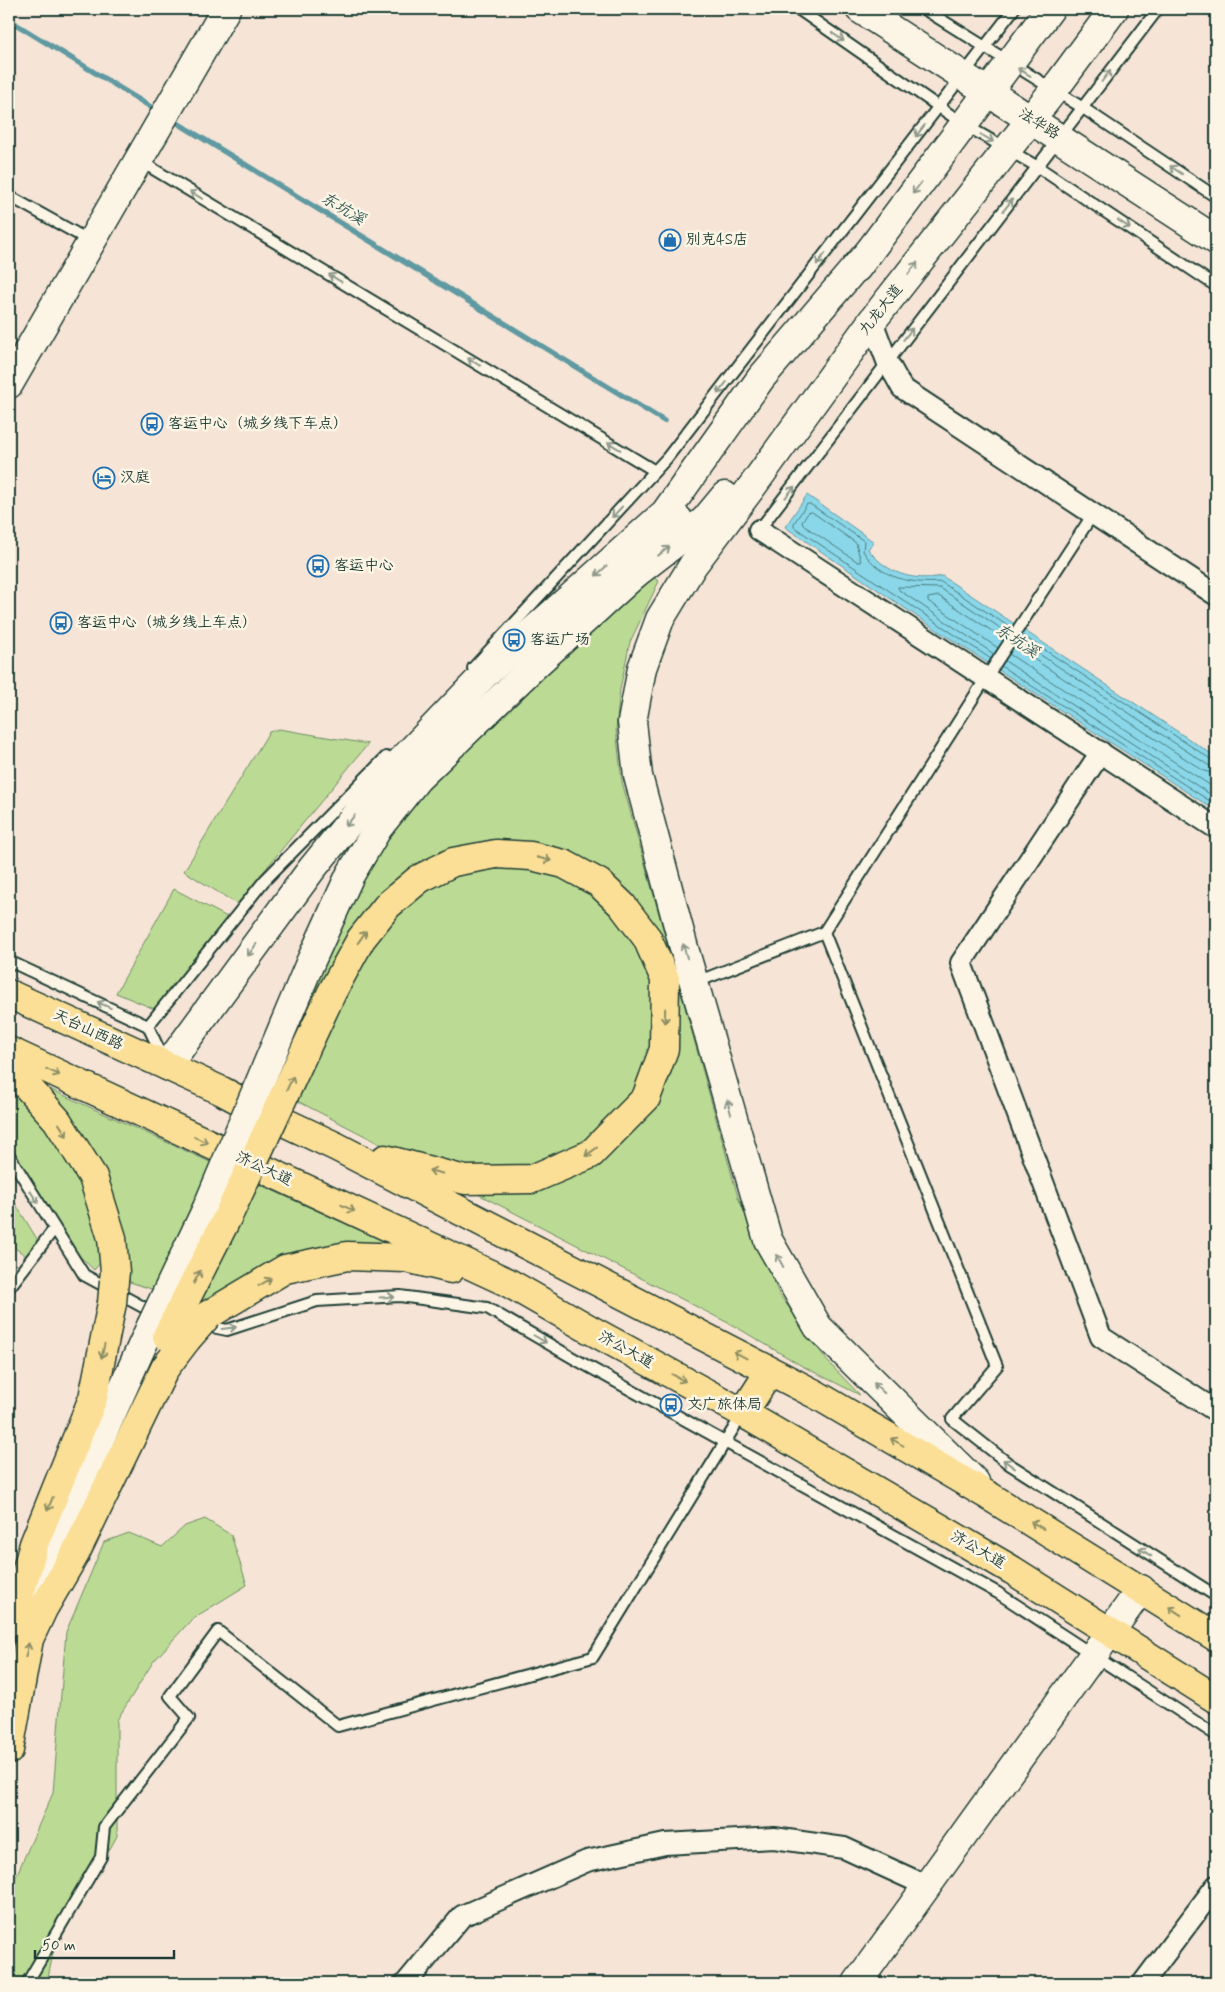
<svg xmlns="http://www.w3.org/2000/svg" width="1225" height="1992" font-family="Mynerve,'LXGW WenKai TC',sans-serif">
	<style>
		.green { fill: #bbdb94; stroke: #6d8c64 }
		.water { fill: #8ad7e9; stroke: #5f99a1 }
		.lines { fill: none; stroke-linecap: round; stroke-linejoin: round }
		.shore { stroke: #4a7b7c; stroke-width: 1 }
		.stream { stroke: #5f99a1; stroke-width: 5.5 }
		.lane-casing { stroke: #1f3d34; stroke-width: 14 }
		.street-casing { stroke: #1f3d34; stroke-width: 24 }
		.secondary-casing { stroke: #1f3d34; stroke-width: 31 }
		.primary-casing { stroke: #1f3d34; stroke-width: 31 }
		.lane { stroke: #fcf5e5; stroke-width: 10 }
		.street { stroke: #fcf5e5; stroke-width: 20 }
		.secondary { stroke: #fcf5e5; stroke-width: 28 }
		.primary { stroke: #fbdf96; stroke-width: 28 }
		.secondary-bridge-casing { stroke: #1f3d34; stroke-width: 31; stroke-linecap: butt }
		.primary-bridge-casing { stroke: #1f3d34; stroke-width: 31; stroke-linecap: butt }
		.secondary-bridge { stroke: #fcf5e5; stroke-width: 28 }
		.primary-bridge { stroke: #fbdf96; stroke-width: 28 }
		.oneway { stroke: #8e998c }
		.oneway2 { stroke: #8d8e65 }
		.labels { text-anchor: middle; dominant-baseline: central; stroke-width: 5; stroke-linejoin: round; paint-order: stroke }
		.street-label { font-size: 15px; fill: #1f3d34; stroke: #fcf5e5 }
		.poi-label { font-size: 15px; fill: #1f3d34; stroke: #fcf5e5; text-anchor: start }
		.water-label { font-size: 16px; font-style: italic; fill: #345c58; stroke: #fcf5e5 }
	</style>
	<rect width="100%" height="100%" fill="#f6e4d6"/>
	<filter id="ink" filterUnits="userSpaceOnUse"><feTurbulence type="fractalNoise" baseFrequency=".02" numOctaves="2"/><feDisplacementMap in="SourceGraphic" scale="10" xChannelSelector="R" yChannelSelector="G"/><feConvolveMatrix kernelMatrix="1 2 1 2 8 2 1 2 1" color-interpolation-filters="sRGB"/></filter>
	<g filter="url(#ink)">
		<!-- green -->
		<g class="green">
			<path d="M651 576 659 581 630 642 620 689 616 729 622 782 738 1197 779 1294 828 1362 860 1395 802 1366 736 1327 274 1089 338 929 375 859 415 801 638 586Z"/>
			<path d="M279 729 368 744 237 904 184 871 269 732Z"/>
			<path d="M174 889 229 918 157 1010 116 993Z"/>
			<path d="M41 1085 392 1245 294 1257 245 1276 203 1306 130 1282 110 1196Z"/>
			<path d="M9 1088 21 1097 76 1163 99 1222 102 1261 94 1270 67 1244 9 1148Z"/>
			<path d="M9 1193 40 1244 32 1260 12 1246 9 1249Z"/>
			<path d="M205 1519 231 1535 247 1585 192 1619 153 1662 117 1720V1836L53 1953 47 1983H9V1892L53 1793 66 1632 104 1542 129 1533 162 1547 185 1526Z"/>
		</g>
		<!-- water -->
		<path class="water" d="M807 495 874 542 868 549C886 573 912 582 942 576L1216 757V811L937 630 785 527Z"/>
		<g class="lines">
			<!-- shore -->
			<g class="shore">
				<path d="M812 512 856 543 861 562H858L803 525 802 522 808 513Z"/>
				<path d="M1022 635 1212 760 1216 761"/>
				<path d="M1018 640 1208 765 1216 767"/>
				<path d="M1014 646 1204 771 1216 774"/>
				<path d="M998 648 928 601V598L939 596 1004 639"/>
				<path d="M994 654 899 590 898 587 940 588 1008 633"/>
				<path d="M1009 654 1216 789"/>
				<path d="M991 659 794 527V523L807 504H810L864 541 863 551C881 579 911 584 941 582L1011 628"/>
				<path d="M1005 661 1216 798"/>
				<path d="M1001 666 1216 805"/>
			</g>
			<!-- stream -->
			<g class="stream">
				<path d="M9 20 159 112"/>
				<path d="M171 119 664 421"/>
			</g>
			<!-- lane casing -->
			<g class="lane-casing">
				<g id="lane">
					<path d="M798 9 965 125 1038 167 1216 286"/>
					<path d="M924 9 1083 108 1216 197"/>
					<path d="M140 161 655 471"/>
					<path d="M9 196 90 241"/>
					<path d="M759 530 1158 9"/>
					<path d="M473 668 667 458 1014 9"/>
					<path d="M824 932 986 678 1093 514"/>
					<path d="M9 961 148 1026 163 1058"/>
					<path d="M694 983 824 932 997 1366 952 1419 1009 1464 1216 1596"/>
					<path d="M148 1026 264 881 386 757"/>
					<path d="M9 1155 84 1275 156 1314"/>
					<path d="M9 1288 54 1229"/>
					<path d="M202 1325 227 1330 317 1301 400 1296 487 1308 573 1358 998 1593 1216 1735"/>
					<path d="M27 1983 101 1857 104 1827 189 1718 170 1696 218 1631 338 1726 593 1657 743 1413"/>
				</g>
			</g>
			<!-- street casing -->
			<g class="street-casing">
				<g id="street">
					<path d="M872 321 887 361 902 388 1216 595"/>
					<path d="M759 530 1216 828"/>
					<path d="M1101 752 961 963 1101 1337 1216 1411"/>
					<path d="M406 1983 462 1916 587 1861 665 1844 774 1838 844 1848 927 1886"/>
					<path d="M1143 1983 1216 1886"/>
				</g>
			</g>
			<!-- secondary casing -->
			<g class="secondary-casing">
				<g id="secondary">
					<path d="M860 9 1216 240"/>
					<path d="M857 268 1050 9"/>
					<path d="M9 384 226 9"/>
					<path d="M678 519 635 574 705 520 725 496"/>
					<path d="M310 963 350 875 378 828 417 779 535 665 635 574"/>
					<path d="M167 1066 311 870 386 777 485 674 665 513 761 378 868 253"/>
					<path d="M975 1482 818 1327 768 1240 684 948 638 776 632 722 642 668 660 619 693 565 751 488 872 321 1054 90 1114 9"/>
					<path d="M24 1591 49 1552 151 1326"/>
					<path d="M857 1983 1141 1589"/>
				</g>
			</g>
			<!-- primary casing -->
			<g class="primary-casing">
				<g id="primary">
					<path d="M9 994 222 1091 250 1106 337 1147 817 1395 989 1496 1216 1637"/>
					<path d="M9 1051 507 1282 589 1329 743 1413 1012 1570 1216 1699"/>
					<path d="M9 1066 57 1120 93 1177 112 1238 115 1272 114 1281"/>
					<path d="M385 1159 465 1180 532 1179 591 1154 646 1098 664 1049 665 979 647 938 622 905 599 883 564 864 531 856 496 854"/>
					<path d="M208 1315 285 1269 347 1256 406 1258 451 1269"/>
					<path d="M743 1413 770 1371"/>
					<path d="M9 1622 18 1601 34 1544 93 1398 112 1303"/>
					<path d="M9 1750 29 1639 43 1609 75 1554 165 1368 187 1339"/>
				</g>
			</g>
			<!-- lane -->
			<use href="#lane" class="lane"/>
			<!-- street -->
			<use href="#street" class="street"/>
			<!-- secondary -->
			<use href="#secondary" class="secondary"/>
			<!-- primary -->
			<use href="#primary" class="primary"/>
			<!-- secondary-bridge casing -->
			<g class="secondary-bridge-casing">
				<path id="secondary-bridge" d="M151 1326 207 1208 310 963"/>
			</g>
			<!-- primary-bridge casing -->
			<g class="primary-bridge-casing">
				<g id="primary-bridge">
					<path d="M112 1303 114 1281"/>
					<path d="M167 1336 229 1214 332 992 361 939 388 905 419 879 453 862 496 854"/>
					<path d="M187 1339 208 1315"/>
				</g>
			</g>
			<!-- secondary-bridge -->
			<use href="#secondary-bridge" class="secondary-bridge"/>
			<!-- primary-bridge -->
			<use href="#primary-bridge" class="primary-bridge"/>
		</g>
		<!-- one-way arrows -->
		<defs><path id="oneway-shaft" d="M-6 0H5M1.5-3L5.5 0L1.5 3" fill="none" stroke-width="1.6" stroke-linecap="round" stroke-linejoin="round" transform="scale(1.25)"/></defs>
		<g class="oneway">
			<use href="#oneway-shaft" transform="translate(838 37) rotate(35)"/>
			<use href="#oneway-shaft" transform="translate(1024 72) rotate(-149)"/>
			<use href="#oneway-shaft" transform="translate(1106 76) rotate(-53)"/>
			<use href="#oneway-shaft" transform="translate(920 131) rotate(128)"/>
			<use href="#oneway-shaft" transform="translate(987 138) rotate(30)"/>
			<use href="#oneway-shaft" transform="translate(1176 170) rotate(-146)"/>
			<use href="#oneway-shaft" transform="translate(917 188) rotate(127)"/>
			<use href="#oneway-shaft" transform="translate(196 195) rotate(-149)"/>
			<use href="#oneway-shaft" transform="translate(1008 205) rotate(-52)"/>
			<use href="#oneway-shaft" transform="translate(1124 224) rotate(34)"/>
			<use href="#oneway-shaft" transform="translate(821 259) rotate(128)"/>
			<use href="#oneway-shaft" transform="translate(913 268) rotate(-52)"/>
			<use href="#oneway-shaft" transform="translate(335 278) rotate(-149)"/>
			<use href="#oneway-shaft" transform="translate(908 334) rotate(-52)"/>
			<use href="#oneway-shaft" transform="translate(474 362) rotate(-149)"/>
			<use href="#oneway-shaft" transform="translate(722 388) rotate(128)"/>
			<use href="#oneway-shaft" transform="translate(614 446) rotate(-149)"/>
			<use href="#oneway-shaft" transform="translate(790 492) rotate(-51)"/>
			<use href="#oneway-shaft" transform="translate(617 512) rotate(133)"/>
			<use href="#oneway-shaft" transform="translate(664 551) rotate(-38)"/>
			<use href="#oneway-shaft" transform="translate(601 571) rotate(138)"/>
			<use href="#oneway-shaft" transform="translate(350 821) rotate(129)"/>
			<use href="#oneway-shaft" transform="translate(252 950) rotate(126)"/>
			<use href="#oneway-shaft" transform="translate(685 951) rotate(-106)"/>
			<use href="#oneway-shaft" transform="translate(104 1005) rotate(-155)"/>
			<use href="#oneway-shaft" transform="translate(729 1107) rotate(-106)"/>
			<use href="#oneway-shaft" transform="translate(34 1197) rotate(58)"/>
			<use href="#oneway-shaft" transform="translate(780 1261) rotate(-119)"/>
			<use href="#oneway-shaft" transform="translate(387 1297) rotate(-3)"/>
			<use href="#oneway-shaft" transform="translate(229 1328) rotate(-7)"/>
			<use href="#oneway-shaft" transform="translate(540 1339) rotate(30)"/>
			<use href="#oneway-shaft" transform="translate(879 1388) rotate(-136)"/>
			<use href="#oneway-shaft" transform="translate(1009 1464) rotate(-144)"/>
			<use href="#oneway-shaft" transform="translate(1145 1552) rotate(-147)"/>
		</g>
		<g class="oneway2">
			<use href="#oneway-shaft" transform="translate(544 859) rotate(14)"/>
			<use href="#oneway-shaft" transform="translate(362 937) rotate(-55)"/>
			<use href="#oneway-shaft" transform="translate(665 1016) rotate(91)"/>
			<use href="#oneway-shaft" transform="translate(53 1072) rotate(25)"/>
			<use href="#oneway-shaft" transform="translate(290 1083) rotate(-65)"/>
			<use href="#oneway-shaft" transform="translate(63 1130) rotate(58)"/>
			<use href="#oneway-shaft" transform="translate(201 1140) rotate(25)"/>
			<use href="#oneway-shaft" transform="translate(591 1152) rotate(144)"/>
			<use href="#oneway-shaft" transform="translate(436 1172) rotate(-166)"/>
			<use href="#oneway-shaft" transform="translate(348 1208) rotate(25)"/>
			<use href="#oneway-shaft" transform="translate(197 1277) rotate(-63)"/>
			<use href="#oneway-shaft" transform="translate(265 1282) rotate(-31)"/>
			<use href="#oneway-shaft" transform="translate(103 1351) rotate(102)"/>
			<use href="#oneway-shaft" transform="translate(740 1355) rotate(-153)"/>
			<use href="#oneway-shaft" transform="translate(679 1378) rotate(29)"/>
			<use href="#oneway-shaft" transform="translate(897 1442) rotate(-150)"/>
			<use href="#oneway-shaft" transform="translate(50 1504) rotate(112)"/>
			<use href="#oneway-shaft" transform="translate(1037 1525) rotate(-149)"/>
			<use href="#oneway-shaft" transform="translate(1175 1611) rotate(-147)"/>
			<use href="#oneway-shaft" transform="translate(27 1650) rotate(-78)"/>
		</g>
	</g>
	<!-- icons -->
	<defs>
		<g id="shop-ring" transform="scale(1.125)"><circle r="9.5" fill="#fcf5e5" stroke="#1f6fb2" stroke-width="1.5"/><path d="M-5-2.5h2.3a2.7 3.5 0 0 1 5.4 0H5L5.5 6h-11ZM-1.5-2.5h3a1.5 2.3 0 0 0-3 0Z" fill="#1f6fb2"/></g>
		<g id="bus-ring" transform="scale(1.125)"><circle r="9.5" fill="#fcf5e5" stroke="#1f6fb2" stroke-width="1.5"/><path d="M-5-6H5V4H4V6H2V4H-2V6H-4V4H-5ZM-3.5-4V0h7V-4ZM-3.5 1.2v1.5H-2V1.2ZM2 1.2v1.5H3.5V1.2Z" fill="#1f6fb2"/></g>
		<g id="hotel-ring" transform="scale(1.125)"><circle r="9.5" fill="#fcf5e5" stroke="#1f6fb2" stroke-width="1.5"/><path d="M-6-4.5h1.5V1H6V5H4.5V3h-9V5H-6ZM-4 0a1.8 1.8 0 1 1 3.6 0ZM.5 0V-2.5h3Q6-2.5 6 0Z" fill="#1f6fb2"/></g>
	</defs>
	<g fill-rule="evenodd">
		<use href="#shop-ring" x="670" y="240"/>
		<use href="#bus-ring" x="152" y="424"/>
		<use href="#hotel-ring" x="104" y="478"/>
		<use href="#bus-ring" x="318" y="566"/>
		<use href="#bus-ring" x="61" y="623"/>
		<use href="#bus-ring" x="514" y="640"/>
		<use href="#bus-ring" x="671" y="1405"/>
	</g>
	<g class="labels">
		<!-- street labels -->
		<g class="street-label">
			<text transform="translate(1039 124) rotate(32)">法华路</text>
			<text transform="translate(881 310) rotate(-52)">九龙大道</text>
			<text transform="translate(88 1030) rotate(25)">天台山西路</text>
			<text transform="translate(264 1169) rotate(25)">济公大道</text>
			<text transform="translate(626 1350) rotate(29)">济公大道</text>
			<text transform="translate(978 1550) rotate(30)">济公大道</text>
		</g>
		<!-- poi labels -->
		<g class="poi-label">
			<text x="686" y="240">别克4S店</text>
			<text x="168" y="424">客运中心（城乡线下车点）</text>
			<text x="120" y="478">汉庭</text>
			<text x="334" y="566">客运中心</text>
			<text x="77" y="623">客运中心（城乡线上车点）</text>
			<text x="530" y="640">客运广场</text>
			<text x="687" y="1405">文广旅体局</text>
		</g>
		<!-- water labels -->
		<g class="water-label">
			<text transform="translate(343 209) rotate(31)">东坑溪</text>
			<text transform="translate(1017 641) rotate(33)">东坑溪</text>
		</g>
	</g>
	<!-- margin -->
	<rect width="1225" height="1992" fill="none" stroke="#fcf5e5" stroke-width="30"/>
	<rect x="15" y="15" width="1195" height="1962" fill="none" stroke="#1f3d34" stroke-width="2" filter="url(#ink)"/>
	<!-- scale -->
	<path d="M35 1950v8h139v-8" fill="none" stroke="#1f3d34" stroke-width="2.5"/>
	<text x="42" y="1950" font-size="15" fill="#1f3d34" stroke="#fcf5e5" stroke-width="4" paint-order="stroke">50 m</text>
</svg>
